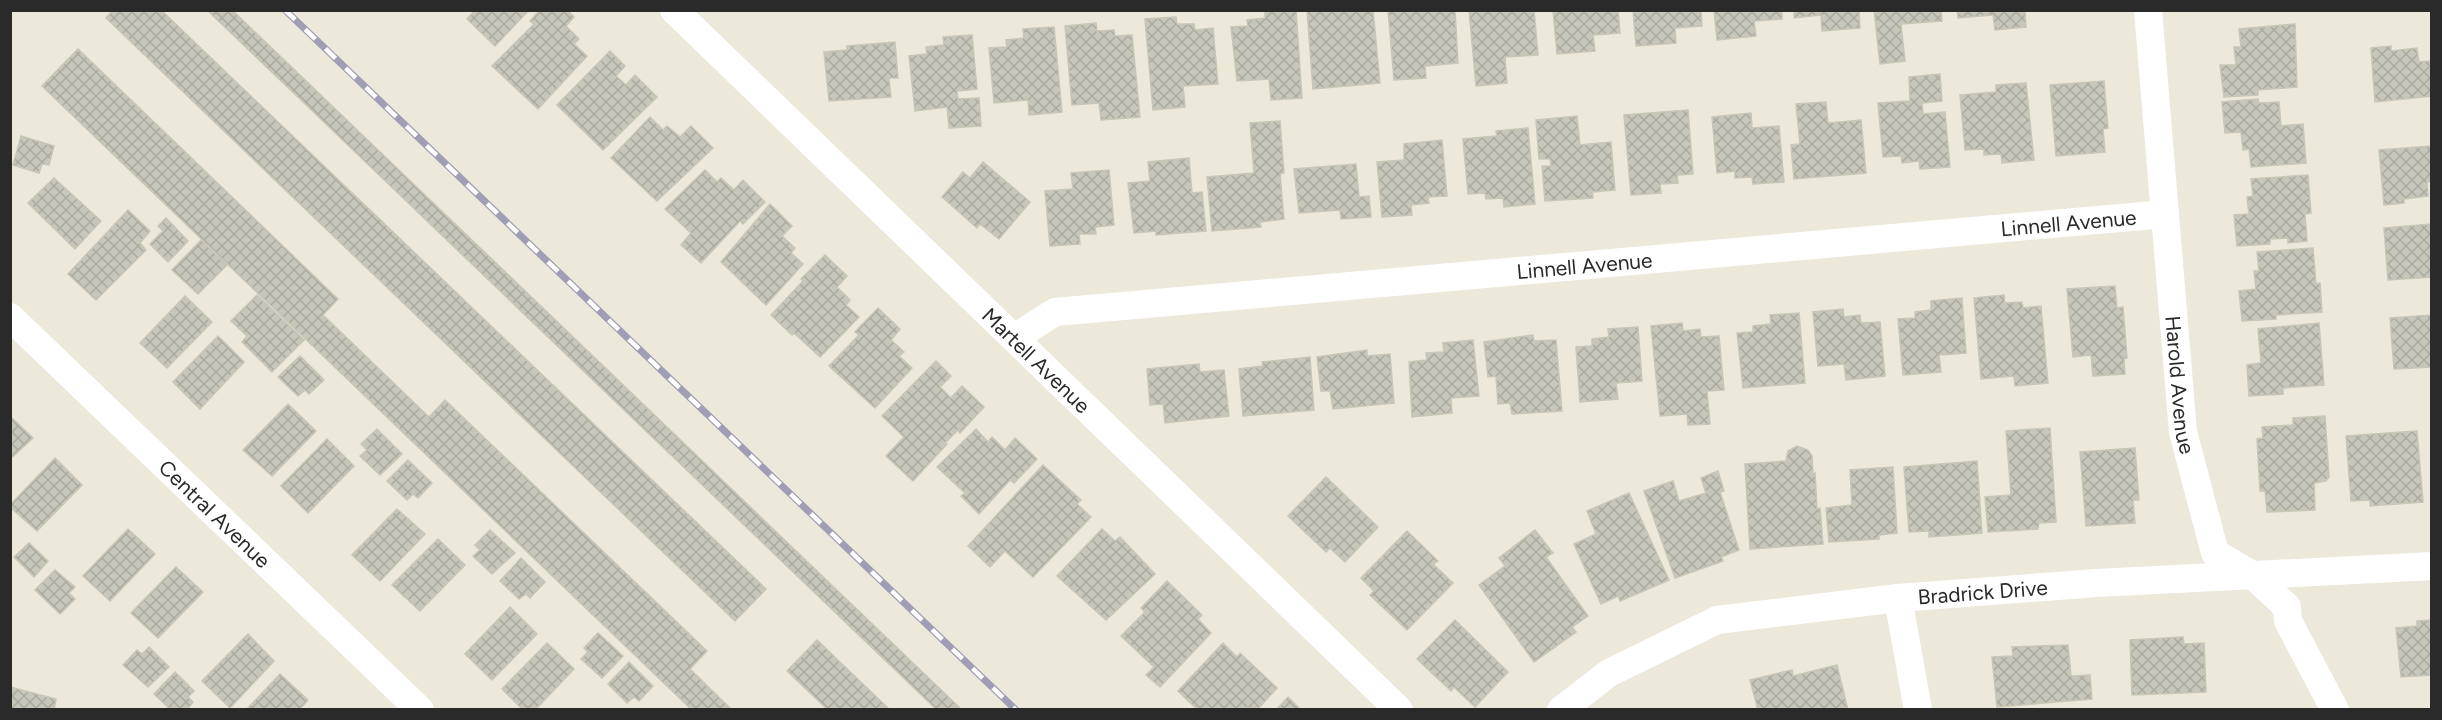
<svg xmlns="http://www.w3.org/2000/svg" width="2442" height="720" font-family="Figtree,sans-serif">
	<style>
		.building { fill: url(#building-cross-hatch); stroke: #c8c6b5; stroke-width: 1.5 }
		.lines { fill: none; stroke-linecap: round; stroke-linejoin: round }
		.street { stroke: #fff; stroke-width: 28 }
		.rail-casing { stroke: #a09eb5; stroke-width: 7 }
		.rail { stroke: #fff; stroke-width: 4.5; stroke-dasharray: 14; stroke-linecap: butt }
		.labels { text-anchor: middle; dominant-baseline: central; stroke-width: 6; stroke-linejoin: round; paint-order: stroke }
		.street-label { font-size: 21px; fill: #2a2a2a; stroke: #fff }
	</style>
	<defs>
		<pattern id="building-cross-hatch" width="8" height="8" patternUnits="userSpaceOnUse" patternTransform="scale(1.5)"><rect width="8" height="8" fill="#c7c6ba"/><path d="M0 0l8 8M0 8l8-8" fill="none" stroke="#abaaa0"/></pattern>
	</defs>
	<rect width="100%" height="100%" fill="#ece9db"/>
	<!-- building -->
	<g class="building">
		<path d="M113 10H161L766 589 735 621 106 18Z"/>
		<path d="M207 10H232L962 710H937Z"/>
		<path d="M475 10H529L495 46 467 19Z"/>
		<path d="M540 10H567L574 17 566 26 579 39 574 44 587 56 538 109 492 66 534 24 530 21Z"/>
		<path d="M1265 10H1296L1302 98 1271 100 1269 79 1237 81 1231 27 1248 26 1247 20 1265 18Z"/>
		<path d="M1307 10H1373L1380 83 1313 89Z"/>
		<path d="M1388 10H1455L1458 63 1425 66 1426 78 1394 80Z"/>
		<path d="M1469 10H1534L1538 55 1505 57 1507 83 1476 86Z"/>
		<path d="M1553 10H1618L1620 33 1593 35 1595 51 1557 54Z"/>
		<path d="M1633 10H1701L1702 26 1675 28 1676 43 1636 46Z"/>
		<path d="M1714 10H1782V19L1754 21 1756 36 1717 40Z"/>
		<path d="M1794 10H1859L1860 28 1822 31 1821 15 1794 18Z"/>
		<path d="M1874 10H1941L1942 21 1901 24 1905 61 1880 64Z"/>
		<path d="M1957 10H2025L2026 27 1995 30 1993 15 1958 18Z"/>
		<path d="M1176 17 1177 24H1194L1195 30 1213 28 1218 84 1183 86 1185 107 1153 110 1145 19Z"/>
		<path d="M1096 23 1097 31 1114 30 1115 36 1132 35 1140 117 1101 120 1099 103 1072 105 1065 26Z"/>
		<path d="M2295 24 2297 87 2258 90V95L2224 97 2220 65H2236L2234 47H2241L2239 29Z"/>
		<path d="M1054 27 1062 112 1029 115 1028 100 994 103 989 48 1007 47 1006 40 1024 38 1023 29Z"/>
		<path d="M972 35 977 89 957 91 958 99 979 98 981 126 949 128 947 107 915 111 909 56 927 54 926 47 944 45 943 37Z"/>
		<path d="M895 42 898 78H889L891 97 829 101 824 52 847 50V46Z"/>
		<path d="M2391 46V51L2417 48 2419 62 2430 61 2432 96 2375 102 2371 48Z"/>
		<path d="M78 49 338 299 323 315 429 417 445 400 707 651 690 669 732 710H692L42 86Z"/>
		<path d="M610 51 625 66 616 76 626 85 635 75 657 97 603 150 557 105Z"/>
		<path d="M1940 74 1942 101 1922 103 1923 114 1945 112 1950 167 1920 169 1919 161 1902 163 1901 156 1883 157 1878 103 1910 101 1909 77Z"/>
		<path d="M2104 81 2108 128 2103 129 2105 152 2056 156 2050 85Z"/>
		<path d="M2026 83 2034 160 2002 163 2001 154 1984 155V149L1965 150 1960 95 1996 92V85Z"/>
		<path d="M2258 99 2259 103 2279 102 2281 126 2303 124 2306 163 2251 167 2249 149 2243 150 2241 132 2225 133 2222 102Z"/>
		<path d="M1826 102 1828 123 1861 120 1866 173 1794 179 1791 145 1800 144 1796 104Z"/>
		<path d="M1688 110 1693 174 1677 175 1678 183 1660 184 1661 193 1631 195 1624 115Z"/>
		<path d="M1751 113 1752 128 1779 126 1784 182 1753 184 1752 177 1735 178V171L1717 173 1712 117Z"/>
		<path d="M1577 116 1580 145 1611 142 1615 190 1592 192 1593 198 1545 201 1542 166H1551L1550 159H1539L1536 120Z"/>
		<path d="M650 117 663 130 667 126 680 137 691 126 713 148 657 201 611 158Z"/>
		<path d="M1280 121 1284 173 1280 174 1284 219 1260 222 1261 227 1212 231 1207 177 1254 173 1250 123Z"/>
		<path d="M1528 128 1535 204 1504 207 1503 198 1486 199 1485 193 1468 194 1463 139 1497 136 1496 131Z"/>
		<path d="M21 136 54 146 49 165 42 164 39 173 13 165Z"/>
		<path d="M1442 140 1447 196 1428 197 1429 203 1411 205 1412 215 1382 217 1377 162 1404 160V144Z"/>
		<path d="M2432 146V181L2427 182 2428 196 2404 199V203L2384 205 2379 150Z"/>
		<path d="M1189 158 1192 193 1202 192 1206 231 1156 235V231L1134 233 1128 183 1150 181 1148 162Z"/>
		<path d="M983 162 1030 202 999 239 980 224 977 228 942 197 963 172 970 178Z"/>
		<path d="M1356 164 1359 197 1369 196 1371 217 1341 219 1340 210 1299 213 1294 169Z"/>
		<path d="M705 170 717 182 721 178 734 190 743 180 765 202 743 224 740 221 701 263 681 245 691 233 665 209Z"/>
		<path d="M1109 170 1114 225 1095 227 1096 234H1079L1080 244 1050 246 1045 191 1073 189 1071 173Z"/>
		<path d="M2308 175 2311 213 2305 214 2307 241 2288 243V238L2270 239V244L2237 246 2234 215 2249 214 2247 197 2253 196 2251 179Z"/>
		<path d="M54 178 101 221 75 249 28 203Z"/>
		<path d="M770 204 792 226 782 236 795 248 791 253 803 264 766 305 721 262Z"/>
		<path d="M128 210 150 231 140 243 146 250 96 300 68 274Z"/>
		<path d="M166 218 188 241 168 262 150 244 163 231 158 226Z"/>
		<path d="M2432 224V277L2388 280 2384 228Z"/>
		<path d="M201 240 227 265 198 294 172 270Z"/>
		<path d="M2313 248 2316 284 2320 283 2322 312 2276 315V319L2242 321 2239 291 2256 289 2254 271H2259L2257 252Z"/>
		<path d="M825 255 847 276 837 287 850 300 846 305 859 317 820 357 794 333 792 335 771 315 803 281 801 279Z"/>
		<path d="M2115 286 2117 308 2123 307 2127 358 2124 359 2125 374 2093 376 2091 355 2073 357 2067 289Z"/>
		<path d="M257 295 304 340 272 372 242 342 247 336 231 321Z"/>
		<path d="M2004 295 2005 303 2022 302 2023 308 2041 306 2048 383 2015 386 2014 376 1981 379 1974 298Z"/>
		<path d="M185 296 212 322 167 368 140 343Z"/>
		<path d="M1962 298 1966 353 1939 355 1941 372 1903 375 1898 319 1915 318V312L1931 310V301Z"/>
		<path d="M878 308 900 329 891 340 904 352 899 356 912 368 875 408 829 366 859 335 855 332Z"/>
		<path d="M1843 309 1844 317 1860 315 1861 323 1880 322 1885 376 1846 380 1844 364 1818 366 1813 312Z"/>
		<path d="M1799 313 1805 383 1743 388 1737 333 1753 332V326L1771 324 1770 315Z"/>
		<path d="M2432 315V367L2394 369 2390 318Z"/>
		<path d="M1682 323 1683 331 1700 329 1701 337 1719 336 1724 390 1707 391 1710 424 1688 425 1687 414 1660 416 1651 326Z"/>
		<path d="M2319 323 2324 385 2283 388V394L2249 396 2247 365 2261 363 2258 329Z"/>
		<path d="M1638 327 1642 381 1616 383 1618 399 1580 402 1576 347 1592 346V339L1609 337 1608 329Z"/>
		<path d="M1533 335 1534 341 1556 340 1562 411 1512 414 1510 403 1498 404 1496 376 1488 377 1484 342Z"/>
		<path d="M218 336 244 362 200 409 173 382Z"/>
		<path d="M1473 340 1479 396 1451 398 1452 413 1412 417 1409 362 1427 360 1426 353 1444 352 1443 343Z"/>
		<path d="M1367 350V356L1390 354 1394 403 1333 409 1330 391H1321L1317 357Z"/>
		<path d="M300 356 324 380 309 394 305 390 298 396 278 377Z"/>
		<path d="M1310 357 1314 410 1243 416 1239 369 1263 366 1262 362Z"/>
		<path d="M936 361 951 376 940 387 951 398 962 386 984 407 960 433 958 430 945 443 947 444 913 481 886 456 904 437 882 416Z"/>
		<path d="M1199 364 1200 372 1224 370 1229 416 1165 423 1163 404 1150 405 1147 369Z"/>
		<path d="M288 404 316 431 272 476 243 450Z"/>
		<path d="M10 416 33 438 10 459Z"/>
		<path d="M2325 416 2329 477 2326 481 2314 483 2315 510 2267 512 2265 491H2260L2257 439 2263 438 2262 427 2293 425V418Z"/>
		<path d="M2050 428 2056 522 2039 523 2038 529 1988 532 1985 497 2011 495 2006 431Z"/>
		<path d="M377 429 402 454 380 475 360 456 367 450 361 444Z"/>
		<path d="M976 429 988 442 992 437 1005 450 1015 438 1037 459 1014 483 1010 480 979 514 961 496 965 493 937 467Z"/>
		<path d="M2417 431 2423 502 2370 506V500L2351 501 2346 436Z"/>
		<path d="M327 439 354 466 308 513 281 486Z"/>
		<path d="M1797 446 1808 450 1812 456 1813 474 1815 473 1817 509 1820 508 1823 544 1750 549 1745 464 1786 461 1788 451Z"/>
		<path d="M2135 448 2139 500H2133L2135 523 2086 526 2080 452Z"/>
		<path d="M55 458 82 485 37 531 10 507V505Z"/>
		<path d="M408 460 432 483 418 498 413 494 407 500 387 481Z"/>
		<path d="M1977 461 1982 533 1929 537V531L1909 532 1904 467Z"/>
		<path d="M1043 465 1081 500 1077 504 1091 517 1033 577 1005 551 990 567 968 546Z"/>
		<path d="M1893 467 1897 533 1879 535V539L1829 542 1826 508 1852 505 1850 470Z"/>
		<path d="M1718 471 1724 491 1720 492 1739 550 1721 557 1723 561 1675 578 1644 491 1673 481 1679 501 1706 493 1701 478Z"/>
		<path d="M1326 477 1378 527 1345 562 1330 548 1326 552 1288 516Z"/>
		<path d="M1629 493 1669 580 1620 601 1618 596 1601 604 1574 544 1596 534 1587 511Z"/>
		<path d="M397 509 425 534 380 581 352 555Z"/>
		<path d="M128 529 155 554 110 601 83 576Z"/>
		<path d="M1102 529 1115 541 1120 537 1155 574 1106 620 1057 576Z"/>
		<path d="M490 530 515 553 492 574 473 556 480 550 475 545Z"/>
		<path d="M1535 530 1553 553 1546 557 1588 616 1572 627 1576 632 1534 662 1479 585 1505 566 1499 558Z"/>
		<path d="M1407 531 1438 561 1433 564 1453 583 1407 630 1370 595 1374 591 1361 578Z"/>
		<path d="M438 539 465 565 420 611 392 585Z"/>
		<path d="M29 543 48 561 34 577 14 557Z"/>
		<path d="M521 558 545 582 530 598 526 594 519 599 500 581Z"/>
		<path d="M176 567 203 592 158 638 131 613Z"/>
		<path d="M55 570 75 587 69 593 75 599 60 614 35 590Z"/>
		<path d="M1167 581 1202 615 1198 619 1211 633 1160 687 1146 675 1154 667 1121 636 1145 612 1141 608Z"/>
		<path d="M510 607 537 634 492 680 465 654Z"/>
		<path d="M1455 620 1508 672 1475 707 1454 687 1451 691 1417 659Z"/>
		<path d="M2432 620V675L2401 677 2396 628 2417 626V621Z"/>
		<path d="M598 633 623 656 602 678 581 659 588 652 584 648Z"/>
		<path d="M248 634 274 661 230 708 202 681Z"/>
		<path d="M2183 637 2184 644 2204 643 2206 692 2132 695 2130 640Z"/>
		<path d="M817 640 890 710H828L787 671Z"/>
		<path d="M547 643 574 669 535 710H523L502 689Z"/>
		<path d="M1223 643 1237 657 1240 653 1277 688 1257 710 1246 707 1244 710H1198L1178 691Z"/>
		<path d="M2068 645 2071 676 2090 675 2092 699 1997 707 1992 657 2013 656 2012 647Z"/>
		<path d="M149 647 169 667 148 687 123 665 137 650 142 654Z"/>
		<path d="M629 662 653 686 639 701 634 697 627 703 608 684Z"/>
		<path d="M1837 665 1848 710H1758L1750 680 1792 670 1793 676Z"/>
		<path d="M175 672 194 691 188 697 193 702 187 710H171L154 694Z"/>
		<path d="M280 674 308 700 299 710H246Z"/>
		<path d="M10 687 56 699 54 710H10Z"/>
		<path d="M1288 697 1301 710H1276Z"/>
	</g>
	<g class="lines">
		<!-- street -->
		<g class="street">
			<path id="s1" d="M674 10 1399 710"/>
			<path id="s2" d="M2148 10 2183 432 2215 553 2254 576 2287 607 2288 621 2335 710"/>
			<path id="s3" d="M10 317 420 710"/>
			<path id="s4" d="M1014 338 1055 312 2165 214"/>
			<path d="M1898 598 1918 710"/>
			<path id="s5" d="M1561 710 1609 673 1717 620 1898 598 2097 583 2432 566"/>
		</g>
		<!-- rail casing -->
		<g class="rail-casing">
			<path id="rail" d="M285 10 1016 710"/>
		</g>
		<!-- rail -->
		<use href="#rail" class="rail"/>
	</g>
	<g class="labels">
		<!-- street labels -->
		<g class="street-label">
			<text stroke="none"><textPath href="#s4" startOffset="1066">Linnell Avenue</textPath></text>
			<text stroke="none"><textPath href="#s4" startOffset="580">Linnell Avenue</textPath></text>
			<text stroke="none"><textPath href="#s1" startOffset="504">Martell Avenue</textPath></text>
			<text stroke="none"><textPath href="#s2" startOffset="376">Harold Avenue</textPath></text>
			<text stroke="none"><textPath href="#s3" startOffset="284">Central Avenue</textPath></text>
			<text stroke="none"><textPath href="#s5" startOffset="448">Bradrick Drive</textPath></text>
		</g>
	</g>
	<!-- border -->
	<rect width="2442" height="720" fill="none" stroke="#2a2a2a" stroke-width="24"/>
</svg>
